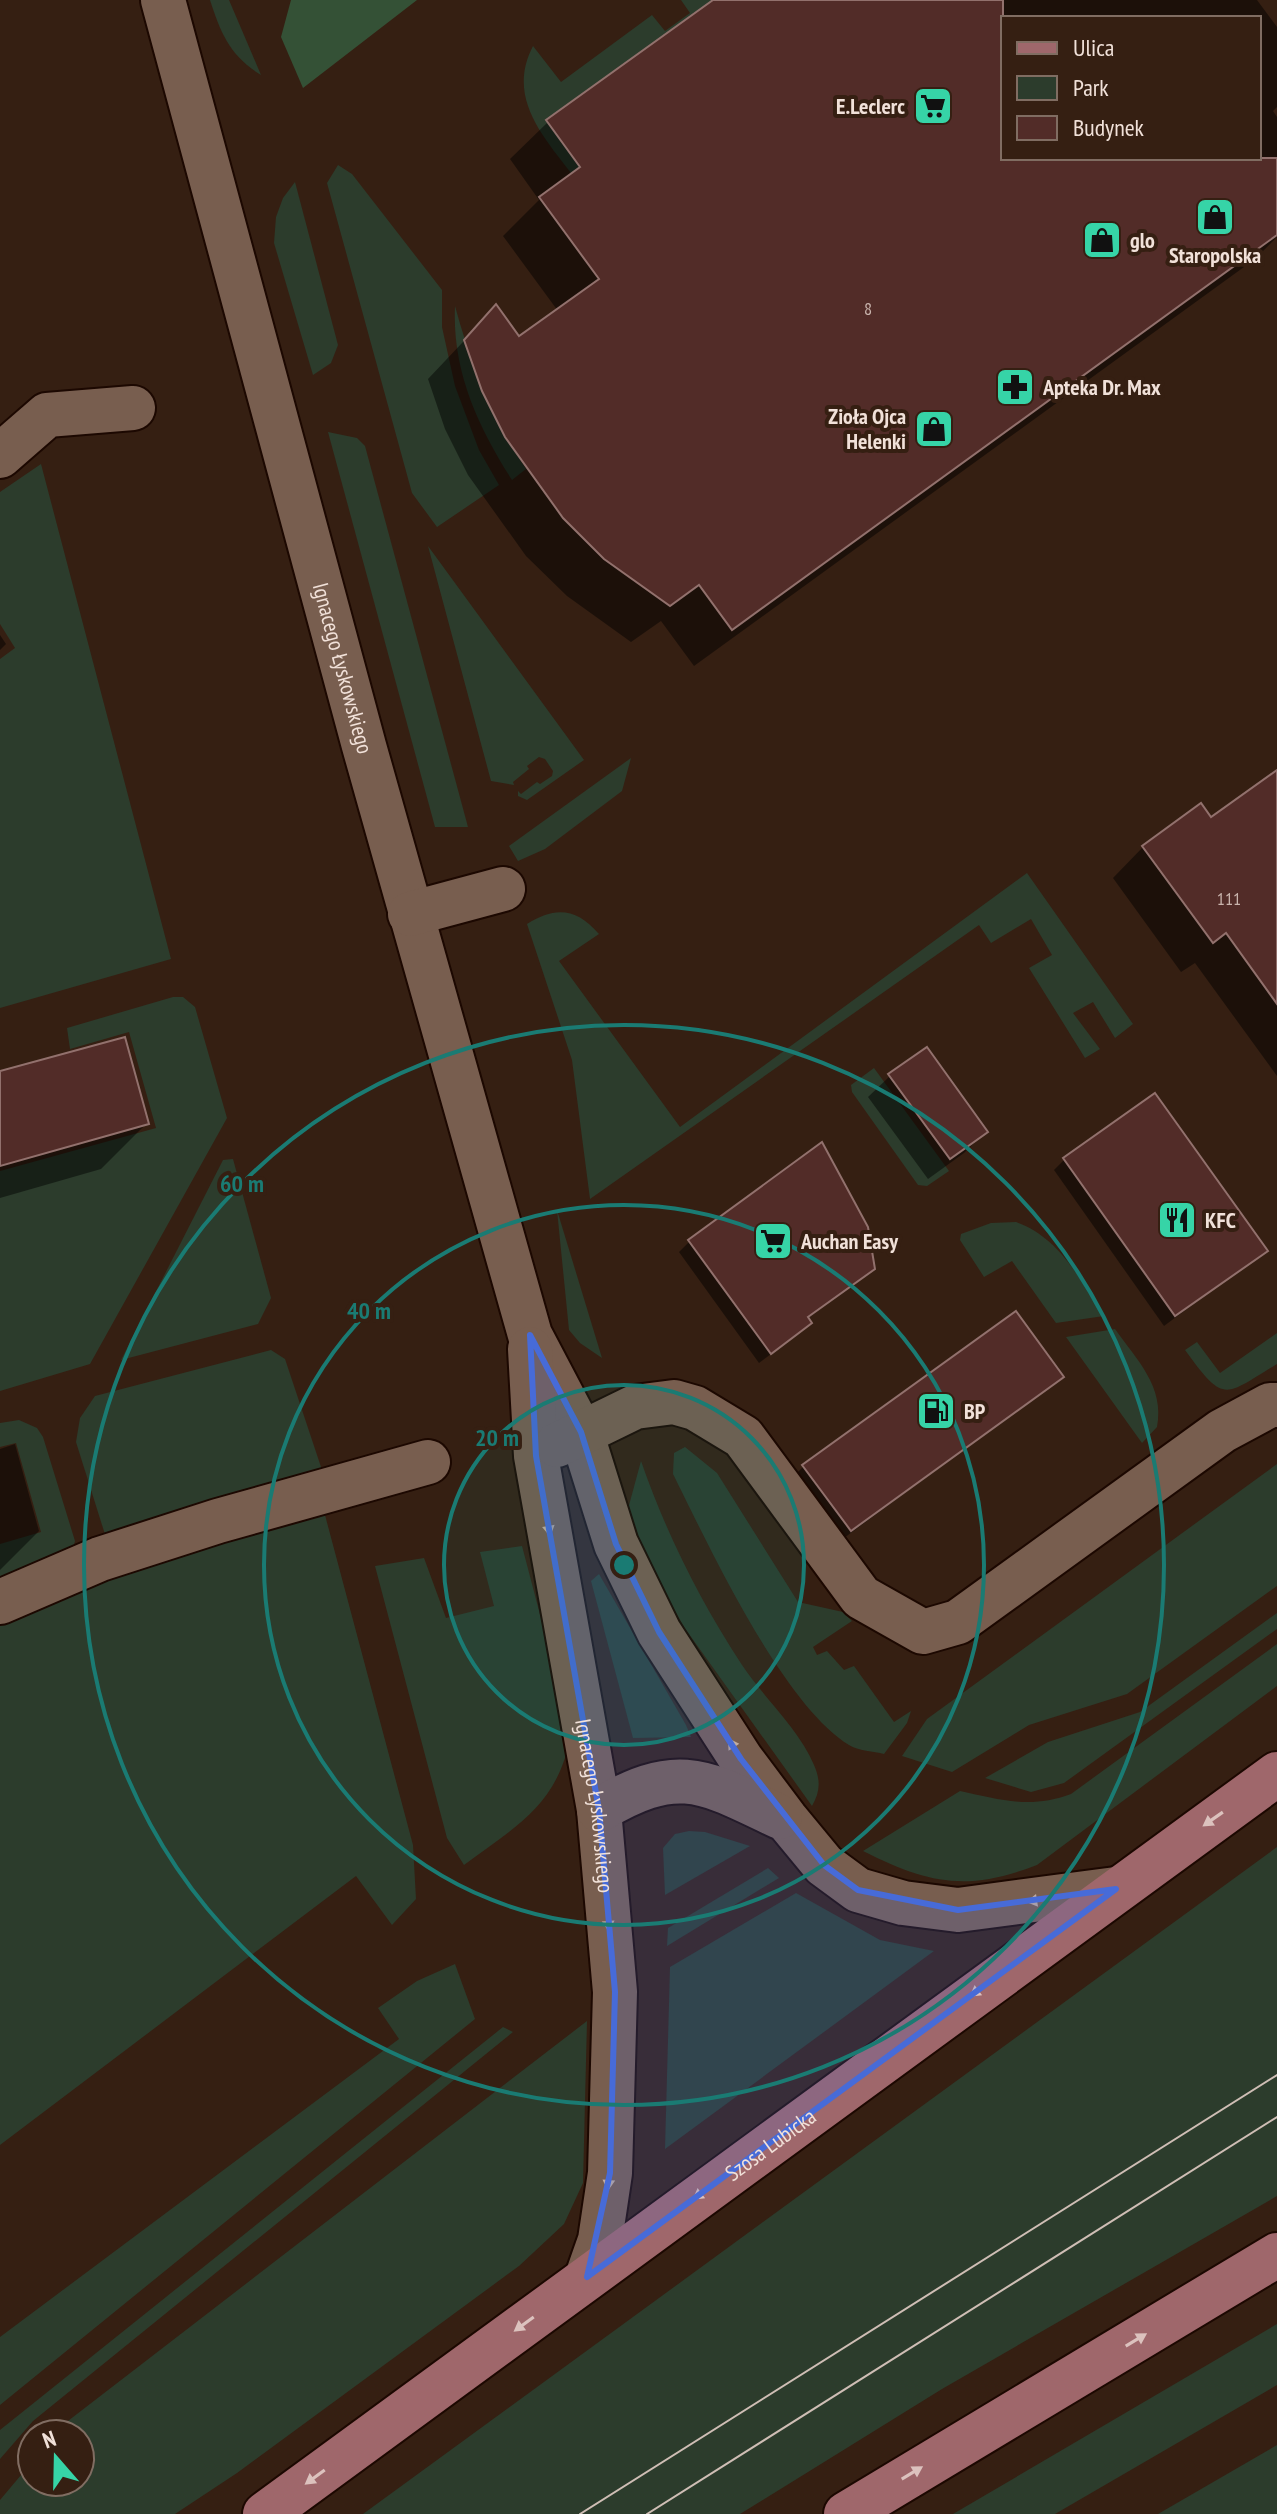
<svg xmlns="http://www.w3.org/2000/svg" width="1277" height="2514" font-family="'PT Sans Narrow',sans-serif">
	<style>
		.green { fill: #2c3c2c }
		.forest { fill: #345136 }
		.shadow { fill: #0007; fill-rule: evenodd }
		.building { fill: #522c28; stroke: #92716d; stroke-width: 2 }
		.lines { fill: none; stroke-linecap: round; stroke-linejoin: round }
		.minor-casing { stroke: #1c0801; stroke-width: 48 }
		.major-casing { stroke: #1c0801; stroke-width: 48 }
		.minor { stroke: #785e4f; stroke-width: 44 }
		.major { stroke: #9f676b; stroke-width: 44 }
		.tram { stroke: #cfbeb5; stroke-width: 2 }
		.oneway { fill: #c1ada2 }
		.oneway2 { fill: #dcc2be }
		.marked { fill: #476bd8; fill-opacity: 0.2; stroke: #476bd8; stroke-width: 6; stroke-linejoin: round }
		.ring { fill: none; stroke: #1a7b73; stroke-width: 4 }
		.labels { text-anchor: middle; dominant-baseline: central; stroke-width: 8; stroke-linejoin: round; paint-order: stroke }
		.number-label { font-size: 18px; fill: #c9b4ad }
		.poi-label { font-size: 22px; font-weight: bold; fill: #f1e1d9; stroke: #351f12; text-anchor: start }
		.street-label { font-size: 22px; fill: #f1e1d9; stroke: #351f12 }
		.centre { fill: #1a7b73; stroke: #351f12; stroke-width: 4 }
		.ring-label { font-size: 24px; text-anchor: middle; font-weight: bold; fill: #1a7b73; stroke: #351f12; stroke-width: 8; stroke-linejoin: round; paint-order: stroke }
	</style>
	<rect width="100%" height="100%" fill="#351f12"/>
	<!-- green -->
	<g class="green">
		<path d="M210 0H229L261 75C230 56 221 34 210 0Z"/>
		<path d="M681 0H713L547 121 579 167 571 173C541 134 507 96 533 46L561 82 652 15 665 31 690 13Z"/>
		<path d="M338 165 352 174 442 290V327L455 386 479 450 499 485 437 527 412 493 327 183Z"/>
		<path d="M295 182 338 345 331 363 313 375 274 243 276 217 283 198Z"/>
		<path d="M455 306C471 365 492 418 526 469L512 480C478 427 452 371 455 306Z"/>
		<path d="M328 432 357 438 365 446 468 827H435Z"/>
		<path d="M41 464 171 959 0 1008V659L15 648 0 624V492Z"/>
		<path d="M428 546 584 760 527 800 518 796V791L521 794 537 782 540 784 552 776 553 771 545 759 539 757 527 766 529 769 513 782 514 785 491 781Z"/>
		<path d="M631 758 622 791 545 849 518 861 509 846Z"/>
		<path d="M1027 873 1133 1024 1115 1038 1093 1002 1073 1013 1100 1049 1085 1058 1029 968 1052 955 1031 919 991 943 979 925 590 1199 572 1060 527 924C555 906 577 908 599 934L559 961 680 1127Z"/>
		<path d="M173 997H183L195 1007 227 1118 90 1364 0 1391V1171L156 1128 129 1032 70 1049 67 1028Z"/>
		<path d="M874 1068 949 1171 927 1186 918 1185 852 1092 851 1085Z"/>
		<path d="M233 1159 271 1298 258 1324 121 1360 223 1160Z"/>
		<path d="M557 1210 602 1358 580 1343 569 1330Z"/>
		<path d="M1016 1222C1060 1238 1079 1278 1104 1316L1056 1323 1012 1261 984 1277 960 1240 961 1234 991 1223Z"/>
		<path d="M1115 1329C1137 1360 1165 1387 1157 1427L1142 1443 1066 1337Z"/>
		<path d="M1277 1333V1364C1224 1396 1225 1405 1185 1350L1197 1342 1220 1373Z"/>
		<path d="M271 1350 285 1359 322 1470 108 1544 76 1442 80 1418 95 1396Z"/>
		<path d="M19 1420 37 1428 43 1437 75 1541 72 1552 0 1590V1544L41 1532 16 1443 0 1447V1423Z"/>
		<path d="M685 1447 717 1473 798 1602 843 1612 852 1621 813 1647 817 1655 827 1651 844 1670 854 1666 894 1722 911 1711 907 1723 884 1754C874 1751 858 1751 849 1745 782 1704 709 1546 673 1474L674 1453Z"/>
		<path d="M641 1461C666 1533 700 1601 742 1665 764 1698 799 1729 814 1765 821 1781 820 1792 812 1806L684 1627 648 1562 628 1509Z"/>
		<path d="M1277 1464V1586L1127 1694 1029 1725 952 1772 902 1756 927 1719Z"/>
		<path d="M321 1500 413 1845 416 1899 392 1925 356 1876 0 2145V1622L154 1552Z"/>
		<path d="M522 1546 571 1733C559 1804 518 1825 464 1865L447 1838 375 1566 424 1558 446 1618 494 1606 480 1552Z"/>
		<path d="M599 1574 686 1725 691 1737 633 1738 591 1581Z"/>
		<path d="M1277 1613V1629L1064 1783 1031 1792 985 1778 1048 1742 1140 1712Z"/>
		<path d="M1277 1644V1686L1037 1865C967 1892 929 1884 863 1851L960 1791C1001 1800 1031 1809 1071 1794Z"/>
		<path d="M689 1831 705 1832 750 1846 665 1895 663 1848 675 1834Z"/>
		<path d="M1277 1847V2196L942 2389 740 2514H363Z"/>
		<path d="M768 1868 779 1878 667 1946 668 1928Z"/>
		<path d="M796 1893 880 1940 934 1951 665 2149 670 1967Z"/>
		<path d="M455 1964 475 2019 0 2405V2337L399 2039 378 2008 417 1981Z"/>
		<path d="M587 2021 583 2183 564 2224 519 2266 237 2473 175 2514H0V2500L32 2462V2482H80V2434H56L64 2424Z"/>
		<path d="M503 2027 513 2032 33 2421 0 2459V2430Z"/>
		<path d="M1277 2324V2385L1055 2514H953Z"/>
		<path d="M1277 2445V2514H1158Z"/>
	</g>
	<!-- forest -->
	<path class="forest" d="M291 0H417L303 88 281 37Z"/>
	<!-- shadow -->
	<g class="shadow">
		<path d="M716 0H1257L1277 27V107L1273 111 1277 117V237L1255 259 694 666 661 621 631 642 567 596 526 556 468 475 445 429 428 379 496 307 519 339 558 311 503 236 539 200 510 159 548 122ZM1003 18H1259V158H1003Z"/>
		<path d="M0 635 6 644 0 650Z"/>
		<path d="M1277 772V1076L1195 963 1181 972 1113 878 1143 847 1211 820Z"/>
		<path d="M0 1074 147 1123 101 1169 0 1198Z"/>
		<path d="M890 1076 985 1132 964 1153 928 1179 868 1097Z"/>
		<path d="M1065 1159 1265 1251 1164 1326 1054 1170Z"/>
		<path d="M690 1241 873 1268 807 1319 810 1322 799 1333 759 1363 679 1252Z"/>
		<path d="M1061 1377 840 1541 793 1477 804 1466Z"/>
		<path d="M15 1444 39 1531 0 1570V1449Z"/>
	</g>
	<!-- building -->
	<g class="building">
		<path d="M713 0H1003V158H1277V235L732 630 699 585 670 606 604 559 563 518 505 437 482 391 464 340 496 304 519 336 599 279 539 197 580 167 546 120Z"/>
		<path d="M1277 770V1004L1226 933 1213 943 1142 846 1201 803 1211 817Z"/>
		<path d="M125 1037 149 1124 0 1166V1071Z"/>
		<path d="M927 1047 988 1132 950 1159 888 1074Z"/>
		<path d="M1155 1093 1268 1251 1175 1316 1063 1158Z"/>
		<path d="M822 1142 868 1227 875 1269 808 1317 812 1323 771 1354 688 1240Z"/>
		<path d="M1016 1311 1064 1377 851 1531 802 1465Z"/>
	</g>
	<g class="lines">
		<!-- minor casing -->
		<g class="minor-casing">
			<g id="minor">
				<path id="s1" d="M163 0 364 746 530 1335 581 1432 616 1544 659 1632 741 1759 786 1819 824 1865 858 1890 903 1903 958 1910 1116 1889"/>
				<path d="M0 456 47 415 133 408"/>
				<path d="M410 914 503 889"/>
				<path id="s2" d="M530 1349 536 1456 599 1810 615 1992 610 2173 600 2240 587 2277"/>
				<path d="M557 1445 635 1407 674 1402 695 1408 743 1437 861 1597 923 1632 958 1622 1222 1431 1270 1405H1277"/>
				<path d="M0 1602 100 1559 218 1521 428 1462"/>
				<path d="M599 1810C678 1763 703 1780 780 1817"/>
			</g>
		</g>
		<!-- major casing -->
		<g class="major-casing">
			<g id="major">
				<path id="s3" d="M265 2514 1277 1774"/>
				<path d="M846 2514 1277 2255"/>
			</g>
		</g>
		<!-- minor -->
		<use href="#minor" class="minor"/>
		<!-- major -->
		<use href="#major" class="major"/>
		<!-- tram -->
		<g class="tram">
			<path d="M580 2514 1277 2075"/>
			<path d="M647 2514 1277 2117"/>
		</g>
	</g>
	<!-- one-way arrows -->
	<defs><path id="oneway-solid" d="M-6-.8H1V-3.2L6.5 0L1 3.2V.8H-6Z" transform="scale(2)"/></defs>
	<g class="oneway">
		<use href="#oneway-solid" transform="translate(548 1524) rotate(80)"/>
		<use href="#oneway-solid" transform="translate(735 1749) rotate(-123)"/>
		<use href="#oneway-solid" transform="translate(1039 1900) rotate(171)"/>
		<use href="#oneway-solid" transform="translate(608 1919) rotate(85)"/>
		<use href="#oneway-solid" transform="translate(609 2178) rotate(95)"/>
	</g>
	<g class="oneway2">
		<use href="#oneway-solid" transform="translate(1213 1819) rotate(145)"/>
		<use href="#oneway-solid" transform="translate(980 1989) rotate(144)"/>
		<use href="#oneway-solid" transform="translate(703 2192) rotate(144)"/>
		<use href="#oneway-solid" transform="translate(524 2324) rotate(144)"/>
		<use href="#oneway-solid" transform="translate(1136 2340) rotate(-31)"/>
		<use href="#oneway-solid" transform="translate(912 2473) rotate(-31)"/>
		<use href="#oneway-solid" transform="translate(315 2477) rotate(144)"/>
	</g>
	<!-- marked area -->
	<path class="marked" d="M530 1335 581 1432 616 1544 659 1632 741 1759 824 1865 858 1890 958 1910 1116 1889 587 2277 610 2173 615 1992 599 1810 536 1456Z"/>
	<!-- distance rings -->
	<circle cx="624" cy="1565" r="180" fill="#1a7b73" fill-opacity=".12"/>
	<g class="ring">
		<circle cx="624" cy="1565" r="180"/>
		<circle cx="624" cy="1565" r="360"/>
		<circle cx="624" cy="1565" r="540"/>
	</g>
	<!-- icons -->
	<defs>
		<g id="supermarket-square" transform="scale(2)"><rect x="-9" y="-9" width="18" height="18" rx="4" fill="#36d4a7" stroke="#351f12"/><path d="M-6-5.5h2.5l.6 2H6L4.5 2H-2.5L-4.4-4H-6ZM-1.5 3.2a1.3 1.3 0 1 0 .1 0ZM3 3.2a1.3 1.3 0 1 0 .1 0Z" fill="#111"/></g>
		<g id="shop-square" transform="scale(2)"><rect x="-9" y="-9" width="18" height="18" rx="4" fill="#36d4a7" stroke="#351f12"/><path d="M-5-2.5h2.3a2.7 3.5 0 0 1 5.4 0H5L5.5 6h-11ZM-1.5-2.5h3a1.5 2.3 0 0 0-3 0Z" fill="#111"/></g>
		<g id="pharmacy-square" transform="scale(2)"><rect x="-9" y="-9" width="18" height="18" rx="4" fill="#36d4a7" stroke="#351f12"/><path d="M-2-6h4v4h4v4h-4v4h-4v-4h-4v-4h4Z" fill="#111"/></g>
		<g id="restaurant-square" transform="scale(2)"><rect x="-9" y="-9" width="18" height="18" rx="4" fill="#36d4a7" stroke="#351f12"/><path d="M-5-6h1v4h1v-4h1v4h1v-4h1v5L-1.5 .5V6h-2V.5L-5-1ZM5-6V6H3V1.5H1.5Q1.5-4 5-6Z" fill="#111"/></g>
		<g id="fuel-square" transform="scale(2)"><rect x="-9" y="-9" width="18" height="18" rx="4" fill="#36d4a7" stroke="#351f12"/><path d="M-5.5-6h7V0h2V4h1.3V-2.5L3-4.5l.8-.8L6-3V5H2.5V1h-1V6h-7ZM-4.2-4.7v3.2H.2V-4.7Z" fill="#111"/></g>
	</defs>
	<g fill-rule="evenodd">
		<use href="#supermarket-square" x="933" y="106"/>
		<use href="#shop-square" x="1215" y="217"/>
		<use href="#shop-square" x="1102" y="240"/>
		<use href="#pharmacy-square" x="1015" y="387"/>
		<use href="#shop-square" x="934" y="429"/>
		<use href="#restaurant-square" x="1177" y="1220"/>
		<use href="#supermarket-square" x="773" y="1241"/>
		<use href="#fuel-square" x="936" y="1411"/>
	</g>
	<g class="labels">
		<!-- number labels -->
		<g class="number-label">
			<text x="868" y="308">8</text>
			<text x="1229" y="898">111</text>
		</g>
		<!-- poi labels -->
		<g class="poi-label">
			<text x="905" y="106" text-anchor="end">E.Leclerc</text>
			<text x="1130" y="240">glo</text>
			<text x="1215" y="255" text-anchor="middle">Staropolska</text>
			<text x="1043" y="387">Apteka Dr. Max</text>
			<text x="906" y="416" text-anchor="end">Zioła Ojca<tspan x="906" dy="25">Helenki</tspan></text>
			<text x="1205" y="1220">KFC</text>
			<text x="801" y="1241">Auchan Easy</text>
			<text x="964" y="1411">BP</text>
		</g>
		<!-- street labels -->
		<g class="street-label">
			<text stroke="none"><textPath href="#s1" startOffset="692">Ignacego Łyskowskiego</textPath></text>
			<text stroke="none"><textPath href="#s2" startOffset="462">Ignacego Łyskowskiego</textPath></text>
			<text stroke="none"><textPath href="#s3" startOffset="626">Szosa Lubicka</textPath></text>
		</g>
	</g>
	<circle cx="624" cy="1565" r="12" class="centre"/>
	<g class="ring-label">
		<text x="242" y="1192">60 m</text>
		<text x="369" y="1319">40 m</text>
		<text x="497" y="1446">20 m</text>
	</g>
	<!-- legend -->
	<rect x="1001" y="16" width="260" height="144" fill="#351f12" stroke="#806d62" stroke-width="2"/>
	<rect x="1017" y="42" width="40" height="12" fill="#9f676b" stroke="#806d62" stroke-width="2"/>
	<text x="1073" y="56" font-size="24" fill="#f1e1d9">Ulica</text>
	<rect x="1017" y="76" width="40" height="24" fill="#2c3c2c" stroke="#806d62" stroke-width="2"/>
	<text x="1073" y="96" font-size="24" fill="#f1e1d9">Park</text>
	<rect x="1017" y="116" width="40" height="24" fill="#522c28" stroke="#806d62" stroke-width="2"/>
	<text x="1073" y="136" font-size="24" fill="#f1e1d9">Budynek</text>
	<!-- north arrow -->
	<g transform="translate(56 2458) rotate(340)"><circle r="38" fill="#351f12" stroke="#806d62" stroke-width="2"/>
	<path d="M0-6L14 30L0 20L-14 30Z" fill="#36d4a7"/>
	<text y="-12" font-size="22" font-weight="bold" text-anchor="middle" fill="#f1e1d9">N</text>
	</g>
</svg>
